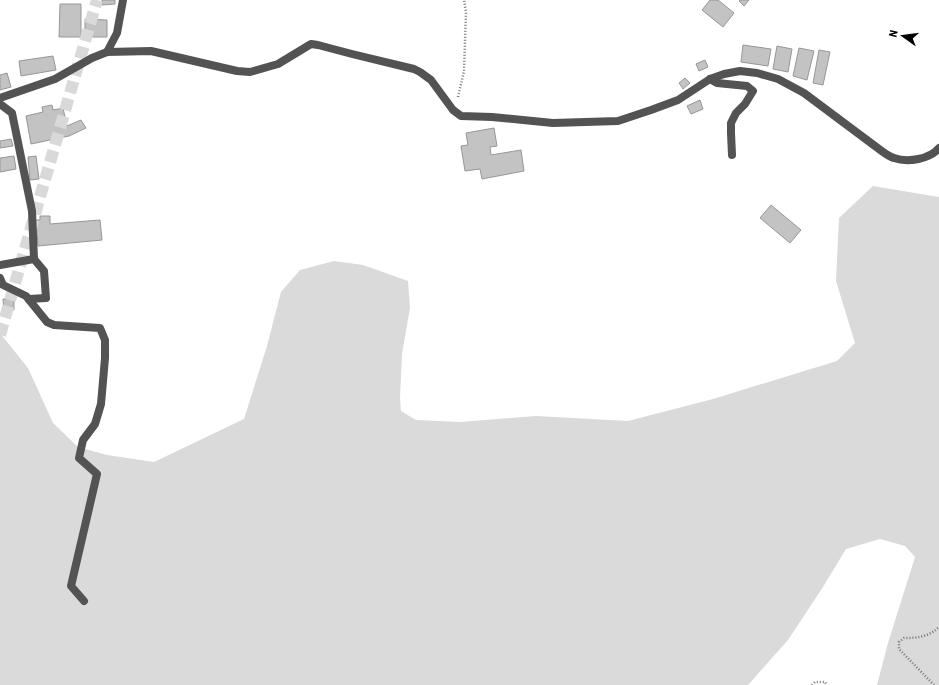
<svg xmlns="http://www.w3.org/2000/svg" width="939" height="685" font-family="'Roboto Condensed',sans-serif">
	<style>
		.green { fill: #dadada }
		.building { fill: #c3c3c3; stroke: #979797 }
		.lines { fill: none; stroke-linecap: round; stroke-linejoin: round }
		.motorway-tunnel { stroke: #d9d9d9; stroke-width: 12; stroke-dasharray: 12 6; stroke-linecap: butt }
		.path { stroke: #757575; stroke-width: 2.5; stroke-dasharray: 1 2; stroke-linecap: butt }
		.minor { stroke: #535353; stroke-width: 8 }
	</style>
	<rect width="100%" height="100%" fill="#fff"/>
	<!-- green -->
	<path class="green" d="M873 186 939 197V685H877L888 643 915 557 905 546 880 539 846 549 823 587 788 640 748 685H0V333L28 368 53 423 78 447 107 455 154 462 244 419 267 346 281 292 300 270 334 261 363 265 408 281 410 308 402 354 400 398 401 411 416 420 460 422 536 416 628 421 713 399 837 361 855 343 836 281 839 218Z"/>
	<!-- building -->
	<g class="building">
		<path d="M102 0H115V4L102 5Z"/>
		<path d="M710 0H718L734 13 723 27 702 10Z"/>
		<path d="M740 0H749L744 6 739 1Z"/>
		<path d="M60 4H81V37H59Z"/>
		<path d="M85 19 107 20V37H85Z"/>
		<path d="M743 45 771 49 768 66 741 62Z"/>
		<path d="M777 46 792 49 788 72 773 69Z"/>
		<path d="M799 48 814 51 807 80 793 76Z"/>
		<path d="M819 50 830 52 823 85 813 83Z"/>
		<path d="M53 56 56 70 21 76 19 61Z"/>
		<path d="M705 60 708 67 699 71 696 64Z"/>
		<path d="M7 73 11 87 0 90V75Z"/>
		<path d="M685 78 690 83 683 89 679 83Z"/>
		<path d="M700 100 703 109 691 114 687 106Z"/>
		<path d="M52 105 53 110 63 108 67 126 81 120 86 128 69 136 31 144 26 116 43 112 42 107Z"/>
		<path d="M494 128 497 146 490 147 491 155 521 150 524 171 482 179 480 169 465 171 461 146 468 145 466 133Z"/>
		<path d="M11 139 13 146 0 148V141Z"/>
		<path d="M14 156 16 169 0 172V158Z"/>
		<path d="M36 156 39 179 30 180 28 157Z"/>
		<path d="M771 205 801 230 790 243 760 218Z"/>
		<path d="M40 216H50V224L100 220 102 240 38 246 36 220H40Z"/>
		<path d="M3 299H14V310H4Z"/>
	</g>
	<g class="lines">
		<!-- motorway-tunnel -->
		<path class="motorway-tunnel" d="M0 335 97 0"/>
		<!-- path -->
		<g class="path">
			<path d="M458 97 464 71 466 12 464 0"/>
			<path d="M812 685 815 682H825L827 685"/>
			<path d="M934 685 899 649V642L904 638C917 638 929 637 939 627"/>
		</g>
		<!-- minor -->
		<g class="minor">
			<path d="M107 52 117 33 123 0"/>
			<path d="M710 79 717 83 747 86 753 91 745 104 736 113 731 123V133L732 155"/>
			<path d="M0 98 55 79 92 58 107 52 151 51 237 71 250 72 278 64 311 44 318 45 352 54 414 69 420 72 431 80 453 110 461 116 492 117 553 123 618 121 651 110 678 100 710 79 724 74 740 71 757 73 778 79 804 93 883 152C886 154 890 157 894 158 908 163 930 159 939 148"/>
			<path d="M0 104 12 113 32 211 34 259 44 271 46 298 29 299"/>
			<path d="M0 265 34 259"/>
			<path d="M0 278 3 285 26 296 47 322 54 325 100 328 105 340V358L101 404 95 424 83 440 79 458 97 474 71 586 84 601"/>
		</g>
	</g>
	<!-- north arrow -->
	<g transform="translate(903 36) rotate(284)" stroke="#ffffff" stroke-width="3" paint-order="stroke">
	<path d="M0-3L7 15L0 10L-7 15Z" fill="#000000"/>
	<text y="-6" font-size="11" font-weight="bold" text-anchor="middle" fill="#000000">N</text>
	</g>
</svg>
